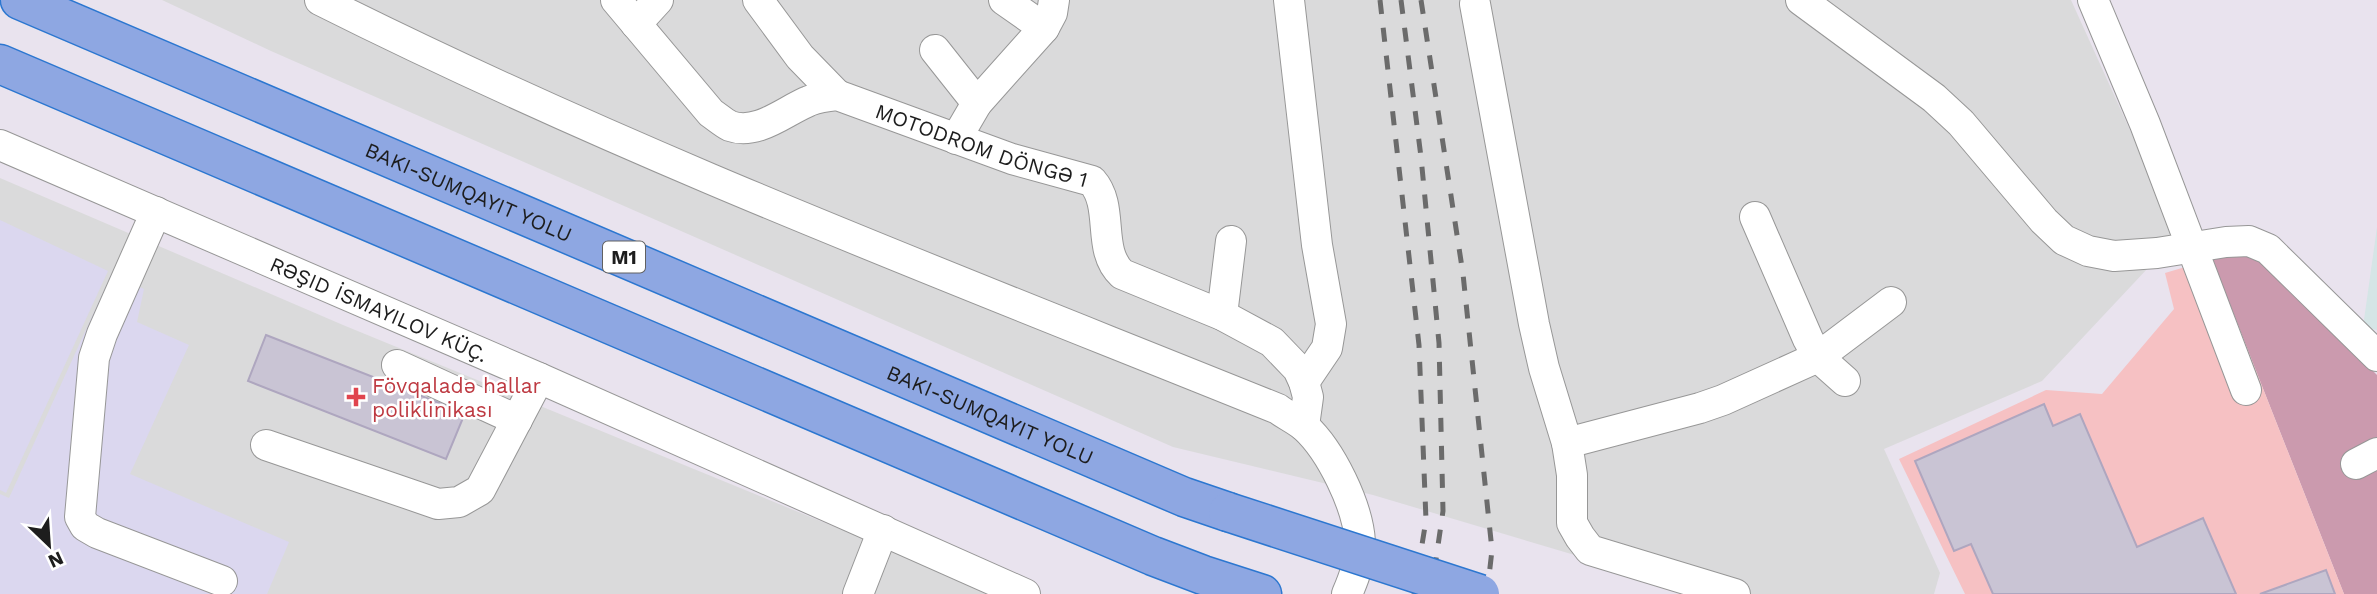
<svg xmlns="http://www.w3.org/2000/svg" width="2377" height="594" font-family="'Work Sans',sans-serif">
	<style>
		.residential { fill: #dadadb }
		.industrial { fill: #d5e5e6 }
		.military { fill: #dbd7ef }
		.forest { fill: #cb9aae }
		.park { fill: #f6c1c3 }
		.building { fill: #c9c4d4; stroke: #aea6bf; stroke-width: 2 }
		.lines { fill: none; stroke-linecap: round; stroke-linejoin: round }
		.minor-casing { stroke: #979797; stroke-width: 32 }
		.highway-casing { stroke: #2c77d0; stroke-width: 41 }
		.minor { stroke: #fff; stroke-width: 30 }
		.highway { stroke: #8ea7e2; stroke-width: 38 }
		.rail { stroke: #6b6b6b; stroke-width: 5; stroke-dasharray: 14 14; stroke-linecap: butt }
		.highway-bridge-casing { stroke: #2c77d0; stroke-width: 41; stroke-linecap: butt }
		.highway-bridge { stroke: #8ea7e2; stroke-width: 38 }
		.health-dot { fill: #e0444e; stroke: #fff; stroke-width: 2.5 }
		.labels { text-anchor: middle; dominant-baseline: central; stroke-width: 5; stroke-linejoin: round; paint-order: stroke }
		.shield { fill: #fff; stroke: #616161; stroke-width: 2 }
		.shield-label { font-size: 19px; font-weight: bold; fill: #1d1d1d }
		.street-label { font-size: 21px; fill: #1d1d1d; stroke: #fff }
		.health-label { font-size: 21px; fill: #be3a42; stroke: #fff; text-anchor: start }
	</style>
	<rect width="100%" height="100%" fill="#e9e3ee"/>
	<!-- residential -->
	<g class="residential">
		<path d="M162 0H2071L2178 236 2042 381 1884 449 1940 573 1934 594H1706L1373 495 1173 447 271 51Z"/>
		<path d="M0 178 343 325 891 550 986 594H0Z"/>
	</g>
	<!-- industrial -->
	<path class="industrial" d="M2377 227V330L2363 327Z"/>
	<!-- military -->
	<g class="military">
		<path d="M0 220 108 271 6 493 0 490Z"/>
		<path d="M111 275 144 289 137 322 189 345 130 474 289 542 267 594H0V494L9 498Z"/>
	</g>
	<!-- forest -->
	<path class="forest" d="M2256 254 2377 375V594H2344L2212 259Z"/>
	<!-- park -->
	<path class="park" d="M2212 259 2344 594H1965L1899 459 2046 390 2102 394 2174 309 2165 273Z"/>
	<!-- building -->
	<g class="building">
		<path d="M266 335 465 413 446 459 248 381Z"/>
		<path d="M2044 404 2053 426 2080 414 2137 547 2203 518 2236 594H1993L1971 544 1954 551 1915 461Z"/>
		<path d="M2326 570 2335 594H2260Z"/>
	</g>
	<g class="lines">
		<!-- minor casing -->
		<g class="minor-casing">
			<g id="minor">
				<path d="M320 0C631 156 956 279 1278 409 1286 415 1297 420 1305 427 1331 451 1358 506 1360 542 1361 560 1354 578 1347 594"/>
				<path id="s1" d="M616 0 711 113C717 117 724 123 730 126 758 136 786 110 809 101 818 97 827 96 837 95L1012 159 1092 181C1115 207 1096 250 1122 274L1222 315 1272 342 1298 369 1304 382 1308 397 1304 426"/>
				<path d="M758 0 800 57 837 95"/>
				<path d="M1004 0 1044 28"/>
				<path d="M1289 0 1317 245 1331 324 1327 348 1304 382"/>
				<path d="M1801 0 1934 98 1961 123 2044 221 2064 240 2088 251 2114 256 2157 253 2226 242 2249 241 2268 249 2377 356"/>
				<path d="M2093 0 2145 124 2246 390"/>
				<path d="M1475 4 1534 324 1544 368 1567 443"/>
				<path d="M636 24 658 0"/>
				<path d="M935 50 977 103"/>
				<path d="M956 139 977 103 1044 28 1052 13 1054 0"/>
				<path id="s2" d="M0 145 539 378 1025 594"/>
				<path d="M156 212 102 334 94 358 80 517 85 526 97 533 222 581"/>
				<path d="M1755 217 1808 339 1818 357 1845 381"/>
				<path d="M1222 315 1231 241"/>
				<path d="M397 365 517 420"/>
				<path d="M266 445 438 504 459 502 480 490 539 378"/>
				<path d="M2356 464 2377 453"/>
				<path d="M858 594 883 530"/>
				<path d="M1735 594 1590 550 1580 537 1572 523V475L1567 443 1700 408 1723 400 1818 357 1891 302"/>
			</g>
		</g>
		<!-- highway casing -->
		<g class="highway-casing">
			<g id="highway">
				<path id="s3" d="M20 0 1184 497 1228 512"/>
				<path d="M0 64 1153 556 1203 575 1262 594"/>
			</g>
		</g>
		<!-- minor -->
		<use href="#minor" class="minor"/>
		<!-- highway -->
		<use href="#highway" class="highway"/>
		<!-- rail -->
		<g class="rail">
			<path d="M1380 0 1419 345 1426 520 1414 594"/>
			<path d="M1401 0 1421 157 1439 343 1443 511 1431 594"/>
			<path d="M1421 0 1463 274 1492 550 1487 594"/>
		</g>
		<!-- highway-bridge casing -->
		<g class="highway-bridge-casing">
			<path id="highway-bridge" d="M1228 512 1480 594"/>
		</g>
		<!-- highway-bridge -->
		<use href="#highway-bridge" class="highway-bridge"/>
	</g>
	<!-- markers -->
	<path class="health-dot" d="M352.5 386.5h7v7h7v7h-7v7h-7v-7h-7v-7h7z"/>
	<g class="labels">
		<!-- shield labels -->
		<rect class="shield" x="603" y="241.5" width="42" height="31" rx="5"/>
		<g class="shield-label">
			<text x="624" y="257">M1</text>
		</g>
		<!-- street labels -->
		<g class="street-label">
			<text stroke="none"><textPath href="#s1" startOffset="438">MOTODROM DÖNGƏ 1</textPath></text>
			<text stroke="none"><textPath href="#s3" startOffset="488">BAKI-SUMQAYIT YOLU</textPath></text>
			<text stroke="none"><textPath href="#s2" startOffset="413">RƏŞID İSMAYILOV KÜÇ.</textPath></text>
			<text stroke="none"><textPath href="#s3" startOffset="1055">BAKI-SUMQAYIT YOLU</textPath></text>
		</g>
		<!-- health labels -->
		<g class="health-label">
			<text x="372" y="385">Fövqaladə hallar<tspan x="372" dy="24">poliklinikası</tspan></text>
		</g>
	</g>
	<!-- north arrow -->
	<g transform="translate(49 545) rotate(155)" stroke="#ffffff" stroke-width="5" paint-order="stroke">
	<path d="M0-5L12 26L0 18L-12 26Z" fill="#1d1d1d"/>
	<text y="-10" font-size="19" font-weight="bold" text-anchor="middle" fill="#1d1d1d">N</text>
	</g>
</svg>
